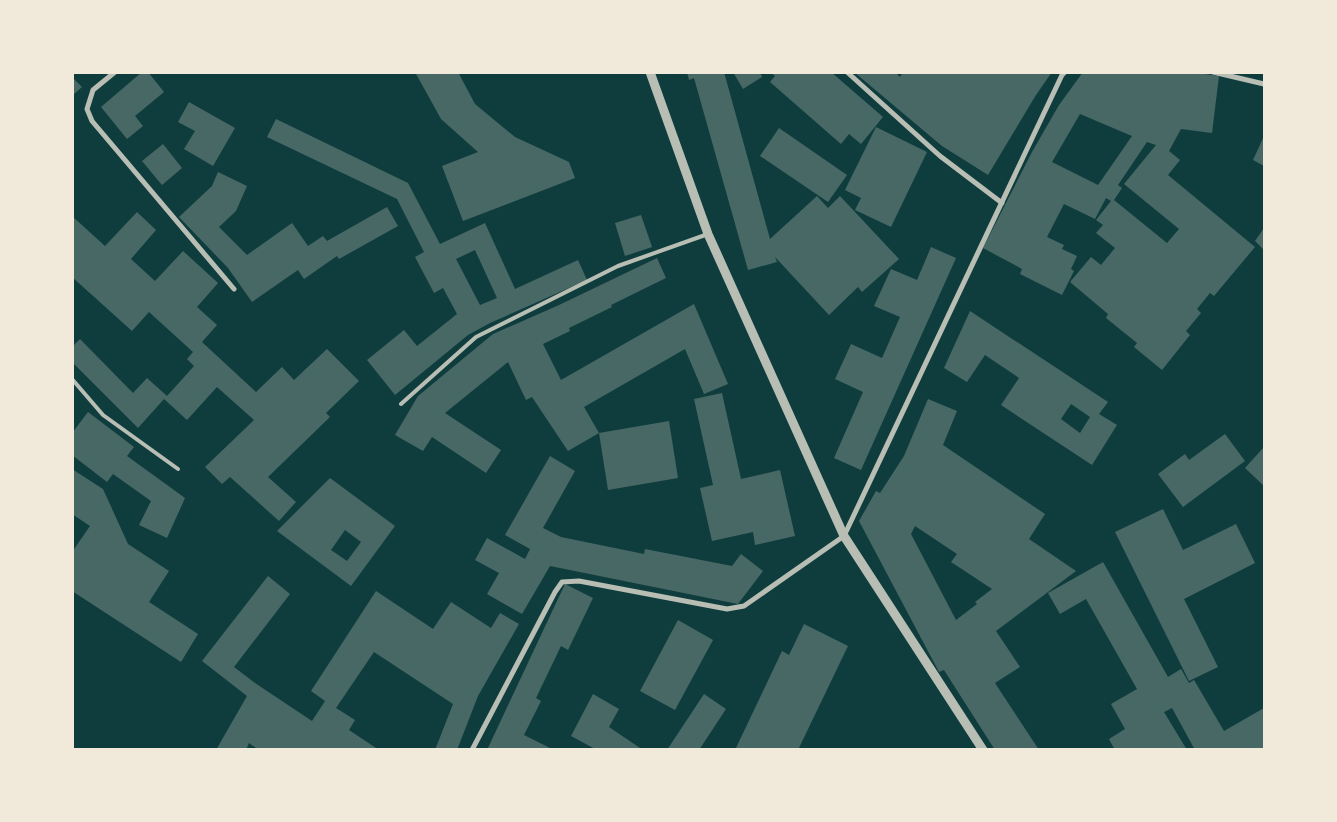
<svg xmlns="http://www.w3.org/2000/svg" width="1337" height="822" font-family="'Work Sans',sans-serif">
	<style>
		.building { fill: #486865; fill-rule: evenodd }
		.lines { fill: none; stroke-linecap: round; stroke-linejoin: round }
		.service { stroke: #b8beb3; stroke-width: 4 }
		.minor { stroke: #b8beb3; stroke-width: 5 }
		.tertiary { stroke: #b8beb3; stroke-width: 9 }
	</style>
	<rect width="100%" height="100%" fill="#0f3d3e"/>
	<!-- building -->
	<g class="building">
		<path d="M142 72H148L164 92 135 116 143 126 127 139 101 107Z"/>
		<path d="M415 72H458L475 104 515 137 569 162 575 178 463 221 442 166 478 152 441 119Z"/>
		<path d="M687 72H724L770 239 817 196 828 208 840 196 899 259 862 292 858 287 829 315 775 257 777 262 748 270 694 78 689 80Z"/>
		<path d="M733 72H760L762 77 743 89Z"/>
		<path d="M770 72H831L883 117 861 144 849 134 841 144 770 82 775 76Z"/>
		<path d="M854 72H895L900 77 903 72H1052L1036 95 988 175 942 146Z"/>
		<path d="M1083 72H1191L1219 76 1212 133 1181 129 1169 151 1180 160 1168 175 1255 247 1214 296 1210 293 1197 309 1201 313 1186 331 1190 335 1162 370 1134 347 1137 343 1106 318 1108 314 1070 282 1091 257 1101 265 1115 248 1096 233 1103 225 1096 220 1111 201 1106 198 1095 219 1064 204 1047 237 1064 245 1062 249 1077 256 1071 269 1074 271 1062 295 1020 274 1022 269 983 248 1032 152 1059 105ZM1080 114 1132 136 1098 185 1052 162ZM1147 142 1156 145 1124 184 1179 229 1167 243 1114 200 1122 188 1118 185Z"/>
		<path d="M72 77 82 87 72 96Z"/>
		<path d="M189 102 235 128 213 166 184 149 195 131 178 122Z"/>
		<path d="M276 119 408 183 440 244 485 223 515 289 578 260 587 280 490 323 468 335 395 395 367 360 404 330 417 346 457 314 443 288 434 293 415 257 424 252 397 199 267 137ZM475 250 497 298 480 305 456 259Z"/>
		<path d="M876 127 927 152 891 227 855 210 861 198 845 190Z"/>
		<path d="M779 128 847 175 828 202 760 156Z"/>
		<path d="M1264 136V166L1253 160Z"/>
		<path d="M163 144 182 168 162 185 142 161Z"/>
		<path d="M218 172 247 186 236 211 219 227 247 255 292 223 308 246 323 236 327 241 387 207 398 226 339 259 337 256 304 279 298 270 252 302 228 268 179 217 212 186Z"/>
		<path d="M137 212 156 230 131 259 155 281 183 251 218 283 197 307 217 325 202 342 256 392 282 367 294 380 327 349 359 381 326 413 330 417 268 477 296 502 279 521 230 477 222 484 205 467 254 420 217 387 187 420 164 399 138 428 72 362V347L80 339 133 393 147 378 167 396 194 366 187 359 193 352 149 312 132 331 72 277V216L105 246Z"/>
		<path d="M641 215 652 247 625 256 615 223Z"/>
		<path d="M1264 228V250L1255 241Z"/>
		<path d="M931 247 956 258 861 470 834 458 863 392 835 379 851 344 882 358 900 317 874 306 891 269 917 280Z"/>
		<path d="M657 258 666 278 611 305 612 307 569 328 570 331 543 344 561 380 694 304 728 384 704 394 685 349 584 407 599 433 669 421 678 478 608 490 599 433 568 451 532 397 526 400 508 362 445 413 501 450 486 473 432 437 423 451 395 435 418 396 493 334 559 305Z"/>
		<path d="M970 311 1108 402 1099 414 1117 425 1092 465 1001 405 1019 378 985 355 967 382 944 368ZM1071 404 1090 417 1080 433 1061 419Z"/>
		<path d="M722 393 741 479 780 470 795 536 755 545 753 532 712 541 700 488 713 485 694 399Z"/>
		<path d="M928 399 957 411 943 445 1045 514 1029 539 1076 571 996 631 1020 667 995 683 1039 750H995L944 670 939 672 859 521 876 491 880 493 904 456ZM915 526 957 554 951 562 992 589 975 602 977 604 956 620 911 534Z"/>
		<path d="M88 412 134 447 127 456 185 498 167 538 139 525 151 501 113 474 107 482 72 455V433Z"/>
		<path d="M1225 434 1245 461 1183 507 1158 474 1185 454 1189 460Z"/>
		<path d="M1264 447V486L1245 468Z"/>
		<path d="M550 456 575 471 543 528 561 537 644 554 645 549 732 566 741 554 763 571 738 604 550 566 522 614 487 594 499 573 475 560 487 538 525 559 530 549 505 535Z"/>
		<path d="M72 469 103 489 128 544 169 571 149 602 198 634 181 662 72 591V552L90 526 72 514Z"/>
		<path d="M330 478 395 526 351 586 277 531ZM345 530 361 542 347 561 331 550Z"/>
		<path d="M1163 509 1183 550 1236 524 1255 563 1184 599 1218 667 1189 681 1115 532Z"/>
		<path d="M1103 562 1168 677 1181 669 1189 683 1194 680 1224 731 1264 708V750H1195L1172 708 1164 712 1187 750H1115L1109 739 1125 729 1111 704 1137 689 1086 599 1060 614 1048 593Z"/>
		<path d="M268 576 290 594 234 667 255 683 312 721 325 701 311 691 376 591 433 629 451 602 491 628 500 613 519 624 478 696 457 750H435L453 704 374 652 336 708 355 720 349 730 379 750H259L249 743 246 750H216L247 696 202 661Z"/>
		<path d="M565 584 593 598 568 650 561 646 536 698 541 701 524 735 554 750H487Z"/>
		<path d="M678 620 713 640 675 710 640 691Z"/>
		<path d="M804 624 848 646 798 750H735L782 651 789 655Z"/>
		<path d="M593 694 619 709 609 727 643 750H597L571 736Z"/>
		<path d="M704 694 726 709 699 750H667Z"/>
	</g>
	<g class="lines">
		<!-- service -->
		<g class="service">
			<path d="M72 379 103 415 178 469"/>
			<path d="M401 404 476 337 618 266 708 234"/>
		</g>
		<!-- minor -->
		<g class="minor">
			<path d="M115 72 93 90 87 109 92 121 234 289"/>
			<path d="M847 72 940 156 1002 203"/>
			<path d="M1213 72 1264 84"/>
			<path d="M472 750 555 592 562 582 579 581 727 609 744 606 844 536 1062 75 1065 72"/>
		</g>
		<!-- tertiary -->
		<path class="tertiary" d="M650 72 708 234 844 536 983 750"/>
	</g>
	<!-- border -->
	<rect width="1337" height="822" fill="none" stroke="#f1e9da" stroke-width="148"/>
</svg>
